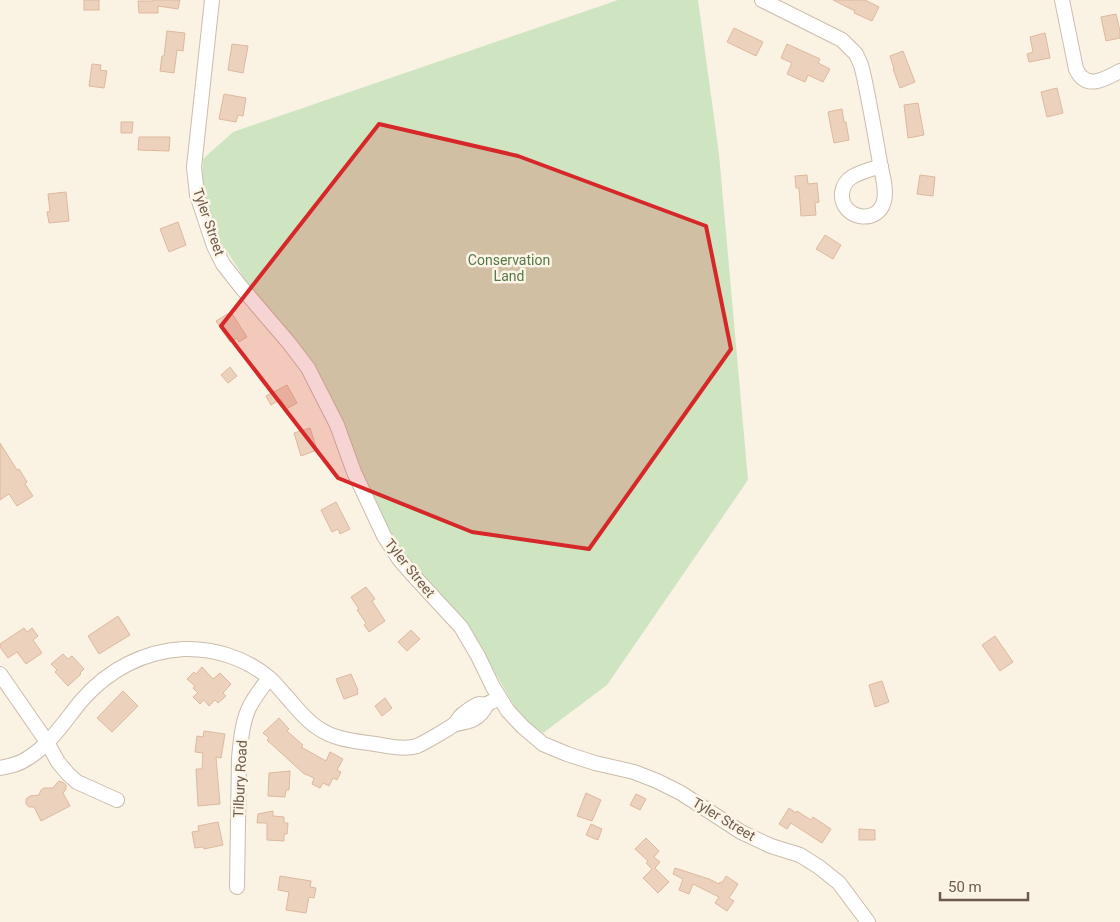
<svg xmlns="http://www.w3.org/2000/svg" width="1120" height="922" font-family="Roboto,sans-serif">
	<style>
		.green { fill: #cfe5c2 }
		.building { fill: #ecd2bc; stroke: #ddb99e }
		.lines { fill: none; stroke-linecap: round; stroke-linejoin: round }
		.minor-casing { stroke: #cbbcad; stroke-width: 16 }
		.minor { stroke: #fff; stroke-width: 14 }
		.marked { fill: #d62828; fill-opacity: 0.2; stroke: #d62828; stroke-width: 4; stroke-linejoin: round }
		.labels { text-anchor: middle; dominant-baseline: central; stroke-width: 5; stroke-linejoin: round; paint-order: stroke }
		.street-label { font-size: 14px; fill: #6e5a4b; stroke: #fdf6e8 }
		.park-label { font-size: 14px; fill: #547947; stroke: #fdf6e8 }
	</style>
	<rect width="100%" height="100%" fill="#faf2e2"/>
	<!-- green -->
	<path class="green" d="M618 0H698L719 154 748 480 607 685 543 733 528 723 515 707 475 638 416 570 396 544 379 516 355 459 339 413 324 384 255 295 219 239 209 211 202 181 203 159 233 132Z"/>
	<!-- building -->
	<g class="building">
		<rect x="84" y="0" width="15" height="10"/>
		<path d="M153 0H180L178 9 158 6V13H139L138 1H153Z"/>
		<path d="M833 0H865L879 7 872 21 854 13 855 11Z"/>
		<path d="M1116 14 1120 31V38L1106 41 1101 17Z"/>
		<path d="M734 28 763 42 756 56 727 42Z"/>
		<path d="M167 31 185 33 183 51 177 50 174 73 160 71 162 56H164Z"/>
		<path d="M1045 33 1050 58 1029 62 1027 54 1033 52 1030 37Z"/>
		<path d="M232 44 248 46 243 73 228 70Z"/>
		<path d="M787 44 820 59 818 63 830 69 823 82 808 75 805 82 787 74 792 63 781 58Z"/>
		<path d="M903 51 915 82 900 88 893 69H894L890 56Z"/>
		<path d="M92 64 101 65 100 70 107 71 104 88 89 86Z"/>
		<path d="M1057 88 1063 113 1047 117 1041 92Z"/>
		<path d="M224 94 246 98 243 116 238 115 236 122 219 119Z"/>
		<path d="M918 103 924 135 908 138 904 105Z"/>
		<path d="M842 109 844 122H846L849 140 834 143 828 112Z"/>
		<path d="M121 122H133L132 133H121Z"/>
		<path d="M139 137H170L169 151 138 150Z"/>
		<path d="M807 175 808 184 817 183 819 202 815 203 816 215 801 216 799 188H796L795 176Z"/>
		<path d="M920 175 935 177 933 196 917 194Z"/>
		<path d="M66 192 69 221 49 223 47 212 50 211 48 194Z"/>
		<path d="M178 222 186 245 169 252 160 229Z"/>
		<path d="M825 235 841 245 833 259 816 249Z"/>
		<path d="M231 312 247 337 239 342 237 338 230 342 216 321Z"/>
		<path d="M230 367 237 376 228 383 221 375Z"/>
		<path d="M287 385 297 403 286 409 281 399 271 405 266 396Z"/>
		<path d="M310 428 317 450 301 456 294 433Z"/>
		<path d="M0 443 17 470 19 469 27 482 25 484 33 496 17 506 9 494 0 500Z"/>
		<path d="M336 502 350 529 340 534 338 529 332 532 321 510Z"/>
		<path d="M366 587 375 599 372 601 385 621 369 632 364 625 366 623 357 610 359 609 351 597Z"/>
		<path d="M118 616 130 635 99 654 88 636Z"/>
		<path d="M24 628 27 632 32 628 38 636 33 640 42 653 26 664 17 652 8 658 0 647V644Z"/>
		<path d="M411 630 420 639 407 651 398 642Z"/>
		<path d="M995 636 1013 662 1000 671 982 645Z"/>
		<path d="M63 654 68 659 72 656 84 669 80 673 81 674 68 686 55 672 57 670 51 664Z"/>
		<path d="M202 667 213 679 220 673 231 684 223 693 226 696 218 703 215 700 209 706 204 700 200 704 193 697 198 693 193 688 195 686 187 679 194 672 196 674Z"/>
		<path d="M351 674 358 690H357L358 694 344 699 336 679Z"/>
		<path d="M882 681 889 702 875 707 869 685Z"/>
		<path d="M123 691 138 706 112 732 97 718Z"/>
		<path d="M385 698 392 708 382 716 375 706Z"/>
		<path d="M279 718 289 729 287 731 303 745 301 747 326 761 330 752 343 759 337 770 341 772 337 780 333 778 329 786 323 783 320 788 312 784 314 778 303 773 267 740 269 738 263 733Z"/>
		<path d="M204 731 225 734 221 758 216 757 220 804 198 806 196 769H202L203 753 195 752 197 736 203 737Z"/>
		<path d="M290 771 289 790H286L285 797 268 796 269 773Z"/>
		<path d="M59 781 64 783 66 785V789L63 793 70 806 41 821 34 807H29L26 804V799L30 796 39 795 41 790 44 788H53L57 783Z"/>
		<path d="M586 793 601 800 592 821 577 816Z"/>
		<path d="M636 794 646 799 640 810 630 805Z"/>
		<path d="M789 808 796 813 797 811 811 820 813 817 831 829 822 843 791 823 787 829 779 824Z"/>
		<path d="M273 811V816L284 817V823H288L287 834H284V841L267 840V823H257L258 814Z"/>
		<path d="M218 822 223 845 204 849 203 847 195 848 192 832 199 831 198 826Z"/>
		<path d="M591 824 602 829 598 840 586 835Z"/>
		<path d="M859 829 875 830V840H859Z"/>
		<path d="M646 838 659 851 654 857 660 862 655 868 669 882 658 893 643 878 652 869 646 863 648 861 635 849Z"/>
		<path d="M675 868 709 879 719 884 720 882 722 883 726 876 738 884 729 898 734 901 727 911 715 903 719 897 693 884 689 894 679 890 683 879 673 874Z"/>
		<path d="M280 876 311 881 310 887 316 888 314 898 309 897 306 913 286 910 289 892 278 890Z"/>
	</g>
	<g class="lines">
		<!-- minor casing -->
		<g class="minor-casing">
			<g id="minor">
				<path d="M212 0 194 167 197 195 214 246 223 264 241 287 289 343 308 368 337 425 354 472 384 536 399 559 412 574 461 627 478 656 493 687 508 711 523 727 543 744 567 754 595 763 634 772 657 781 681 793 741 832 771 846 800 855 819 867 839 883 868 922"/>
				<path d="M762 0 842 40 856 54 861 65 864 77C870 105 875 134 880 163 882 174 887 189 884 201 878 226 840 219 842 193 843 186 847 180 852 177 860 172 871 169 881 166"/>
				<path d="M1062 0 1076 69C1086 91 1105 79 1120 71"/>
				<path d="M0 674 47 742 58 762 68 774 77 782 117 800"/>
				<path d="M455 724C470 722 480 719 487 704"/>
				<path d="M0 768C10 766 20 764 28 758 50 745 66 719 82 700 108 670 144 651 184 649 214 648 245 658 268 677 275 682 280 690 286 696 296 707 305 720 318 728 335 740 356 741 375 744 389 746 403 750 417 746 424 743 450 728 456 723 458 720 460 716 463 714 467 711 474 705 479 704 481 704 484 705 486 704 491 703 496 699 499 697"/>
				<path d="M237 887 239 758C241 740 242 720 251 704 256 695 263 686 269 678"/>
			</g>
		</g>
		<!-- minor -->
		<use href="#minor" class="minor"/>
	</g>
	<!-- marked area -->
	<path class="marked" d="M379 124 518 156 706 226 731 349 589 549 472 532 338 478 221 326Z"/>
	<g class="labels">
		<!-- street labels -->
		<g class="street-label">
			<text transform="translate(209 222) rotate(71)">Tyler Street</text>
			<text transform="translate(410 568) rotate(51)">Tyler Street</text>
			<text transform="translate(240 779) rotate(-87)">Tilbury Road</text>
			<text transform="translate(724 819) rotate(31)">Tyler Street</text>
		</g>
		<!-- park labels -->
		<g class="park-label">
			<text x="509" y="260">Conservation<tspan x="509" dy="16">Land</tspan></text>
		</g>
	</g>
	<!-- scale -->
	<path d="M940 892v8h88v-8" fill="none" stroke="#6e5a4b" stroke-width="2.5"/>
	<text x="948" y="892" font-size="15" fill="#6e5a4b" stroke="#fdf6e8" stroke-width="4" paint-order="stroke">50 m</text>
</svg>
